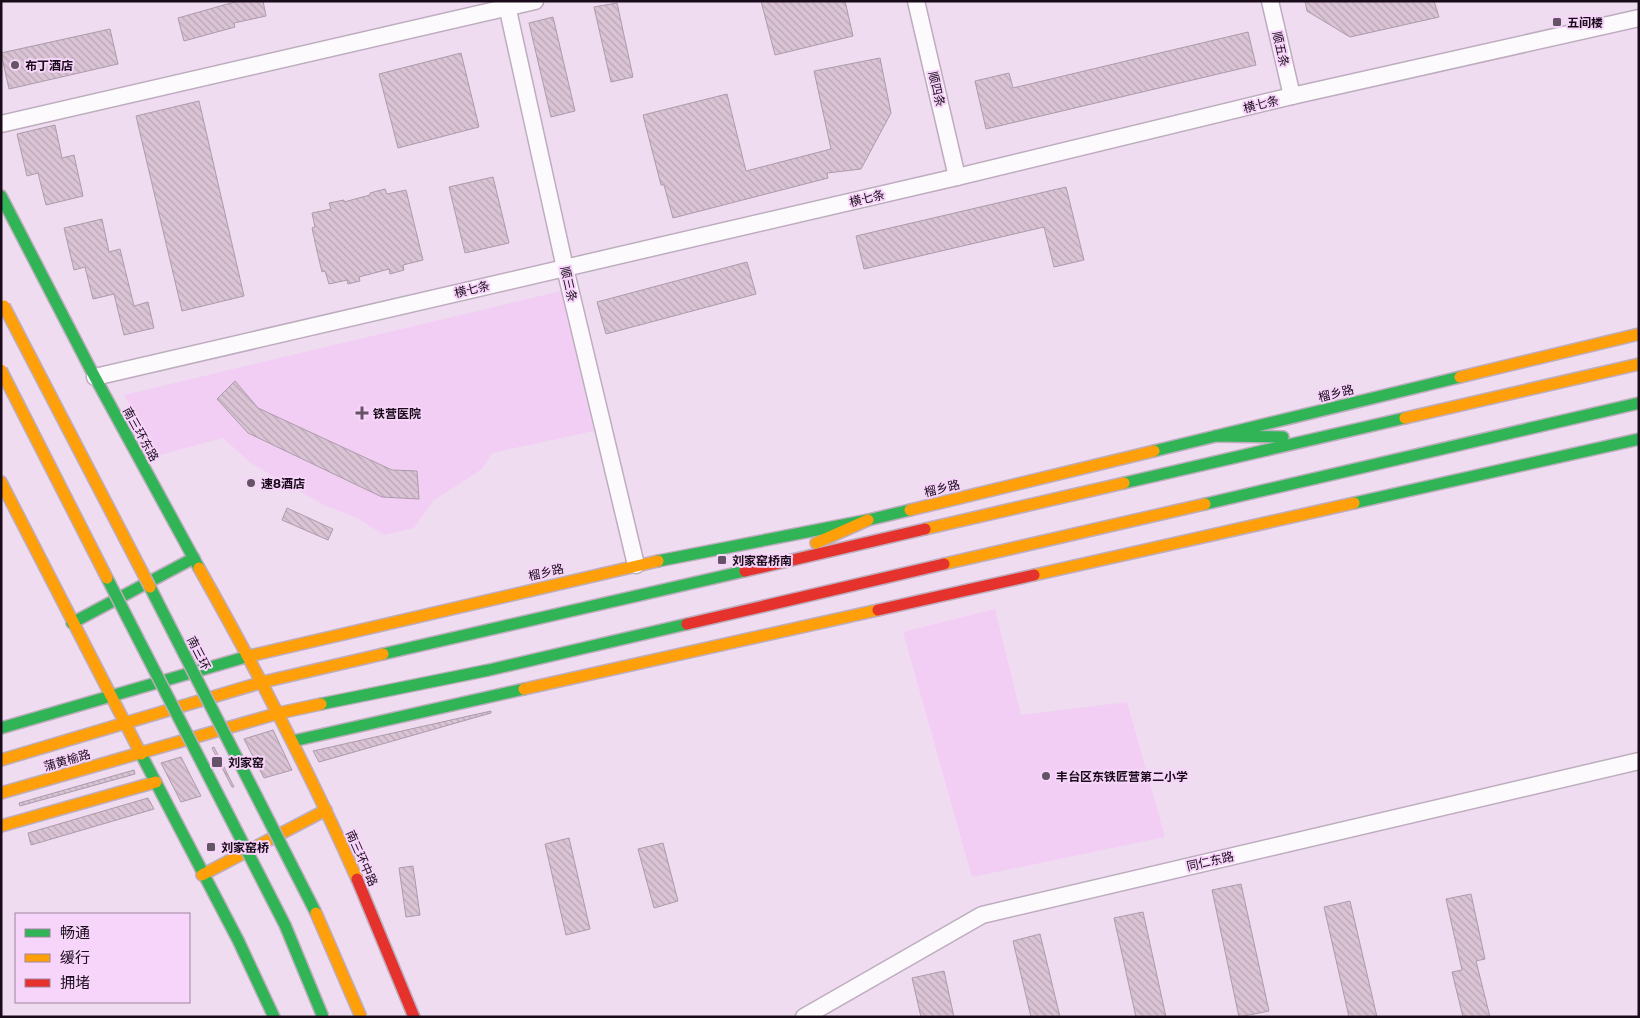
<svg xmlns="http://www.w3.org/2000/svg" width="1640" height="1018" font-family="Montserrat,'Noto Sans SC',sans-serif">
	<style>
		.built { fill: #f2cef4 }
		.building { fill: url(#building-back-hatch); stroke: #ac9baa }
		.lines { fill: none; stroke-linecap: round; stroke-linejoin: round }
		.street-casing { stroke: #bdadbe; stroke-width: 19 }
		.fast-casing { stroke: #bdadbe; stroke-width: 14 }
		.slow-casing { stroke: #bdadbe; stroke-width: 14 }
		.jam-casing { stroke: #bdadbe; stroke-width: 14 }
		.street { stroke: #fdfafd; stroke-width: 16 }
		.fast { stroke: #30b455; stroke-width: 11 }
		.slow { stroke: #ff9f0a; stroke-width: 11 }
		.jam { stroke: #e5322d; stroke-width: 11 }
		.fast-bridge-casing { stroke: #bdadbe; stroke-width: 14; stroke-linecap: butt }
		.slow-bridge-casing { stroke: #bdadbe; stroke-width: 14; stroke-linecap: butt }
		.fast-bridge { stroke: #30b455; stroke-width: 11 }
		.slow-bridge { stroke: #ff9f0a; stroke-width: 11 }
		.poi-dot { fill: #655466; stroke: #f7d4f9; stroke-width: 2 }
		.labels { text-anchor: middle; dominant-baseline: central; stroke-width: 4; stroke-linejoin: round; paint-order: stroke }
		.poi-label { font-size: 12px; font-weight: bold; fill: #1a0b1b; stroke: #f7d4f9; text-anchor: start }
		.street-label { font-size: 12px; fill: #1a0b1b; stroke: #f7d4f9 }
	</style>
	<defs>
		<pattern id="building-back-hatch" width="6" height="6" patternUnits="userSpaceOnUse" patternTransform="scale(1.25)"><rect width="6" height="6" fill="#d9c3d4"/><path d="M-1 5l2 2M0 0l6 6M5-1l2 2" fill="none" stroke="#baa6b5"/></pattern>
	</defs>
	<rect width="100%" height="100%" fill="#efdcf1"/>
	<!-- built -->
	<g class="built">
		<path d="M561 291 594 431 492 453 482 469 433 501 414 528 384 535 357 518 326 506 281 481 251 463 223 438 160 455 124 395Z"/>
		<path d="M995 609 1021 715 1127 702 1165 837 972 877 903 632Z"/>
	</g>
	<!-- building -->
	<g class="building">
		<path d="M238 1H263L266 16 234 23 235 27 184 41 178 18Z"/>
		<path d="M761 1H845L853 36 775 55Z"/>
		<path d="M1305 1H1434L1439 17 1350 37 1307 11Z"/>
		<path d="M617 3 633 77 611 82 594 7Z"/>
		<path d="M553 17 575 111 551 117 529 23Z"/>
		<path d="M110 29 118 64 9 89 1 53Z"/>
		<path d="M1248 32 1256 65 986 129 975 81 1009 73 1013 88Z"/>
		<path d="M461 53 479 127 398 148 379 74Z"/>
		<path d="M880 58 891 113 861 169 827 173 828 178 673 218 664 185H661L643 115 727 94 746 171 831 149 814 71Z"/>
		<path d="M199 101 244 296 182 311 136 116Z"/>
		<path d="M55 125 62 158 74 155 83 196 46 205 38 173 27 176 17 134Z"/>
		<path d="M493 177 509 243 465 253 449 187Z"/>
		<path d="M1066 187 1084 260 1054 267 1044 227 864 269 856 236Z"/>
		<path d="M385 189 387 194 406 190 423 260 403 265 404 270 390 274 389 269 359 277 360 281 348 284 347 280 329 284 325 271 322 272 317 251 312 228 315 227 312 213 331 209 329 203 344 200V202L370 195V193Z"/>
		<path d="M102 219 109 252 120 249 134 306 148 302 154 328 124 335 114 294 93 299 85 267 74 270 64 228Z"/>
		<path d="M747 262 756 294 606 334 597 302Z"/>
		<path d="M235 381 258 408 392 470 417 471 419 499 382 497 248 433 217 399Z"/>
		<path d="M287 508 333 529 328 540 282 520Z"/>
		<path d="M491 711V713L319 762 313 751Z"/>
		<path d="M273 730 292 770 264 778 244 739Z"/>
		<path d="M214 747 234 787H232L212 748Z"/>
		<path d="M181 757 201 796 181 802 161 763Z"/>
		<path d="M134 770 135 774 20 806 19 803Z"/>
		<path d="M148 798 154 809 31 845 28 833Z"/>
		<path d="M569 838 590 929 566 935 545 844Z"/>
		<path d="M663 843 678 901 654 908 638 849Z"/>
		<path d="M413 866 420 915 406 917 399 868Z"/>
		<path d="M1241 884 1269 1011 1239 1017 1212 890Z"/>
		<path d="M1471 894 1485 959 1476 961 1490 1017H1463L1452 972 1462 970 1446 899Z"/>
		<path d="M1350 901 1377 1017H1349L1324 907Z"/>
		<path d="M1143 912 1166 1017H1136L1114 918Z"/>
		<path d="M1040 934 1060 1017H1031L1013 941Z"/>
		<path d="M944 971 954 1017H921L912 978Z"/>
	</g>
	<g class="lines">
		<!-- street casing -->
		<g class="street-casing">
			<g id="street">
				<path d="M506 1 565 268 636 565"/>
				<path d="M916 1 957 177"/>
				<path d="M1270 1 1292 96"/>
				<path d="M1 124 535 1"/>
				<path d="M95 377 957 177 1292 96 1639 18"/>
				<path d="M804 1017 982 915 1639 761"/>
			</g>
		</g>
		<!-- fast casing -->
		<g class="fast-casing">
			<g id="fast">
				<path d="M1 196 91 370 199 568"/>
				<path d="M1216 436 1283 437"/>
				<path d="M1154 451 1460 377"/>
				<path d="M1124 483 1405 418"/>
				<path d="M1354 503 1639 439"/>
				<path d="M1205 504 1639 403"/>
				<path d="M658 561 868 520 910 510"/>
				<path d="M72 623 194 558"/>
				<path d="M383 654 745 571"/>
				<path d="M321 704 489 670 687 624"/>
				<path d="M1 728 249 656"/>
				<path d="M293 741 524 689"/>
				<path d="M141 754 238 940 274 1017"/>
			</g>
		</g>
		<!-- slow casing -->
		<g class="slow-casing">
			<g id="slow">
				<path d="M1460 377 1639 334"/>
				<path d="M1405 418 1639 364"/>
				<path d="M1 482 141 754"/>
				<path d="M910 510 1154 451"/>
				<path d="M925 529 1124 483"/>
				<path d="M816 543 868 520"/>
				<path d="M944 564 1205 504"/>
				<path d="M199 568C256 669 310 772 357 879"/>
				<path d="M1034 575 1354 503"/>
				<path d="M249 656 658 561"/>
				<path d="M524 689 878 610"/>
				<path d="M1 760 263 682 383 654"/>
				<path d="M1 793 279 713 321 704"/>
				<path d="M1 826 156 782"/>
				<path d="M202 875 326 810"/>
			</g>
		</g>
		<!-- jam casing -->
		<g class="jam-casing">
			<g id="jam">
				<path d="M745 571 925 529"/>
				<path d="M878 610 1034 575"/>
				<path d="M687 624 944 564"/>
				<path d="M357 879 414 1017"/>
			</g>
		</g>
		<!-- street -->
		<use href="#street" class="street"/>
		<!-- fast -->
		<use href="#fast" class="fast"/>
		<!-- slow -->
		<use href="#slow" class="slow"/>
		<!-- jam -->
		<use href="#jam" class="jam"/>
		<!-- fast-bridge casing -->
		<g class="fast-bridge-casing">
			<g id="fast-bridge">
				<path d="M107 578 285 925 323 1017"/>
				<path d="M150 587 316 913"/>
			</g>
		</g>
		<!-- slow-bridge casing -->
		<g class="slow-bridge-casing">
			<g id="slow-bridge">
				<path d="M4 306 150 587"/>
				<path d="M1 370 107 578"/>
				<path d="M316 913 361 1017"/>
			</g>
		</g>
		<!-- fast-bridge -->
		<use href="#fast-bridge" class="fast-bridge"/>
		<!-- slow-bridge -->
		<use href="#slow-bridge" class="slow-bridge"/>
	</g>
	<!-- markers -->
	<g class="poi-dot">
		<rect x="1552" y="17" width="10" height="10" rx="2.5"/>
		<circle cx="15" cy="65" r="5"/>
		<path d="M359.5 405.5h5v5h5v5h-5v5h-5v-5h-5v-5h5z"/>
		<circle cx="251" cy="483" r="5"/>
		<rect x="717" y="555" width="10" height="10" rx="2.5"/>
		<rect x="211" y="756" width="12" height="12" rx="2.5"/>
		<circle cx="1046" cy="776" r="5"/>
		<rect x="206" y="842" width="10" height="10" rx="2.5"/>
	</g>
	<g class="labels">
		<!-- poi labels -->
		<g class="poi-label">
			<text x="1567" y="22">五间楼</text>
			<text x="25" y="65">布丁酒店</text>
			<text x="373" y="413">铁营医院</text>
			<text x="261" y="483">速8酒店</text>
			<text x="732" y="560">刘家窑桥南</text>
			<text x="228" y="762">刘家窑</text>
			<text x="1056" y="776">丰台区东铁匠营第二小学</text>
			<text x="221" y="847">刘家窑桥</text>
		</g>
		<!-- street labels -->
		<g class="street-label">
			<text transform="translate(1281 49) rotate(77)">顺五条</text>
			<text transform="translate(937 89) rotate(77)">顺四条</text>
			<text transform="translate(1261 104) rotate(-14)">横七条</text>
			<text transform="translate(867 198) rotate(-13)">横七条</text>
			<text transform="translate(569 284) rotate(77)">顺三条</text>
			<text transform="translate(472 289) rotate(-13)">横七条</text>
			<text transform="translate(1336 393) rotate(-14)">榴乡路</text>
			<text transform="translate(141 434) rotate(61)">南三环东路</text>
			<text transform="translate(942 488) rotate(-14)">榴乡路</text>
			<text transform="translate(546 572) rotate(-13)">榴乡路</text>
			<text transform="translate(199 653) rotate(63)">南三环</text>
			<text transform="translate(67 760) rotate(-16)">蒲黄榆路</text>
			<text transform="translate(362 858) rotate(66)">南三环中路</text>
			<text transform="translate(1210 861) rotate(-13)">同仁东路</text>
		</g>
	</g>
	<!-- border -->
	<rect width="1640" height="1018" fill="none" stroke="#1a0b1b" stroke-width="5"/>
	<!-- legend -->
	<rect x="15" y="913" width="175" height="90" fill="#f7d4f9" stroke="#9f84a0"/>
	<rect x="25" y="929" width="25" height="8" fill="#30b455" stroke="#9f84a0"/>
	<text x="60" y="938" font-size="15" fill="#1a0b1b">畅通</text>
	<rect x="25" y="954" width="25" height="8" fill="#ff9f0a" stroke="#9f84a0"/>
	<text x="60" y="963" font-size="15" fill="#1a0b1b">缓行</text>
	<rect x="25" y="979" width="25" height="8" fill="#e5322d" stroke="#9f84a0"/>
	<text x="60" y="988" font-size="15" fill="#1a0b1b">拥堵</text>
</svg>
